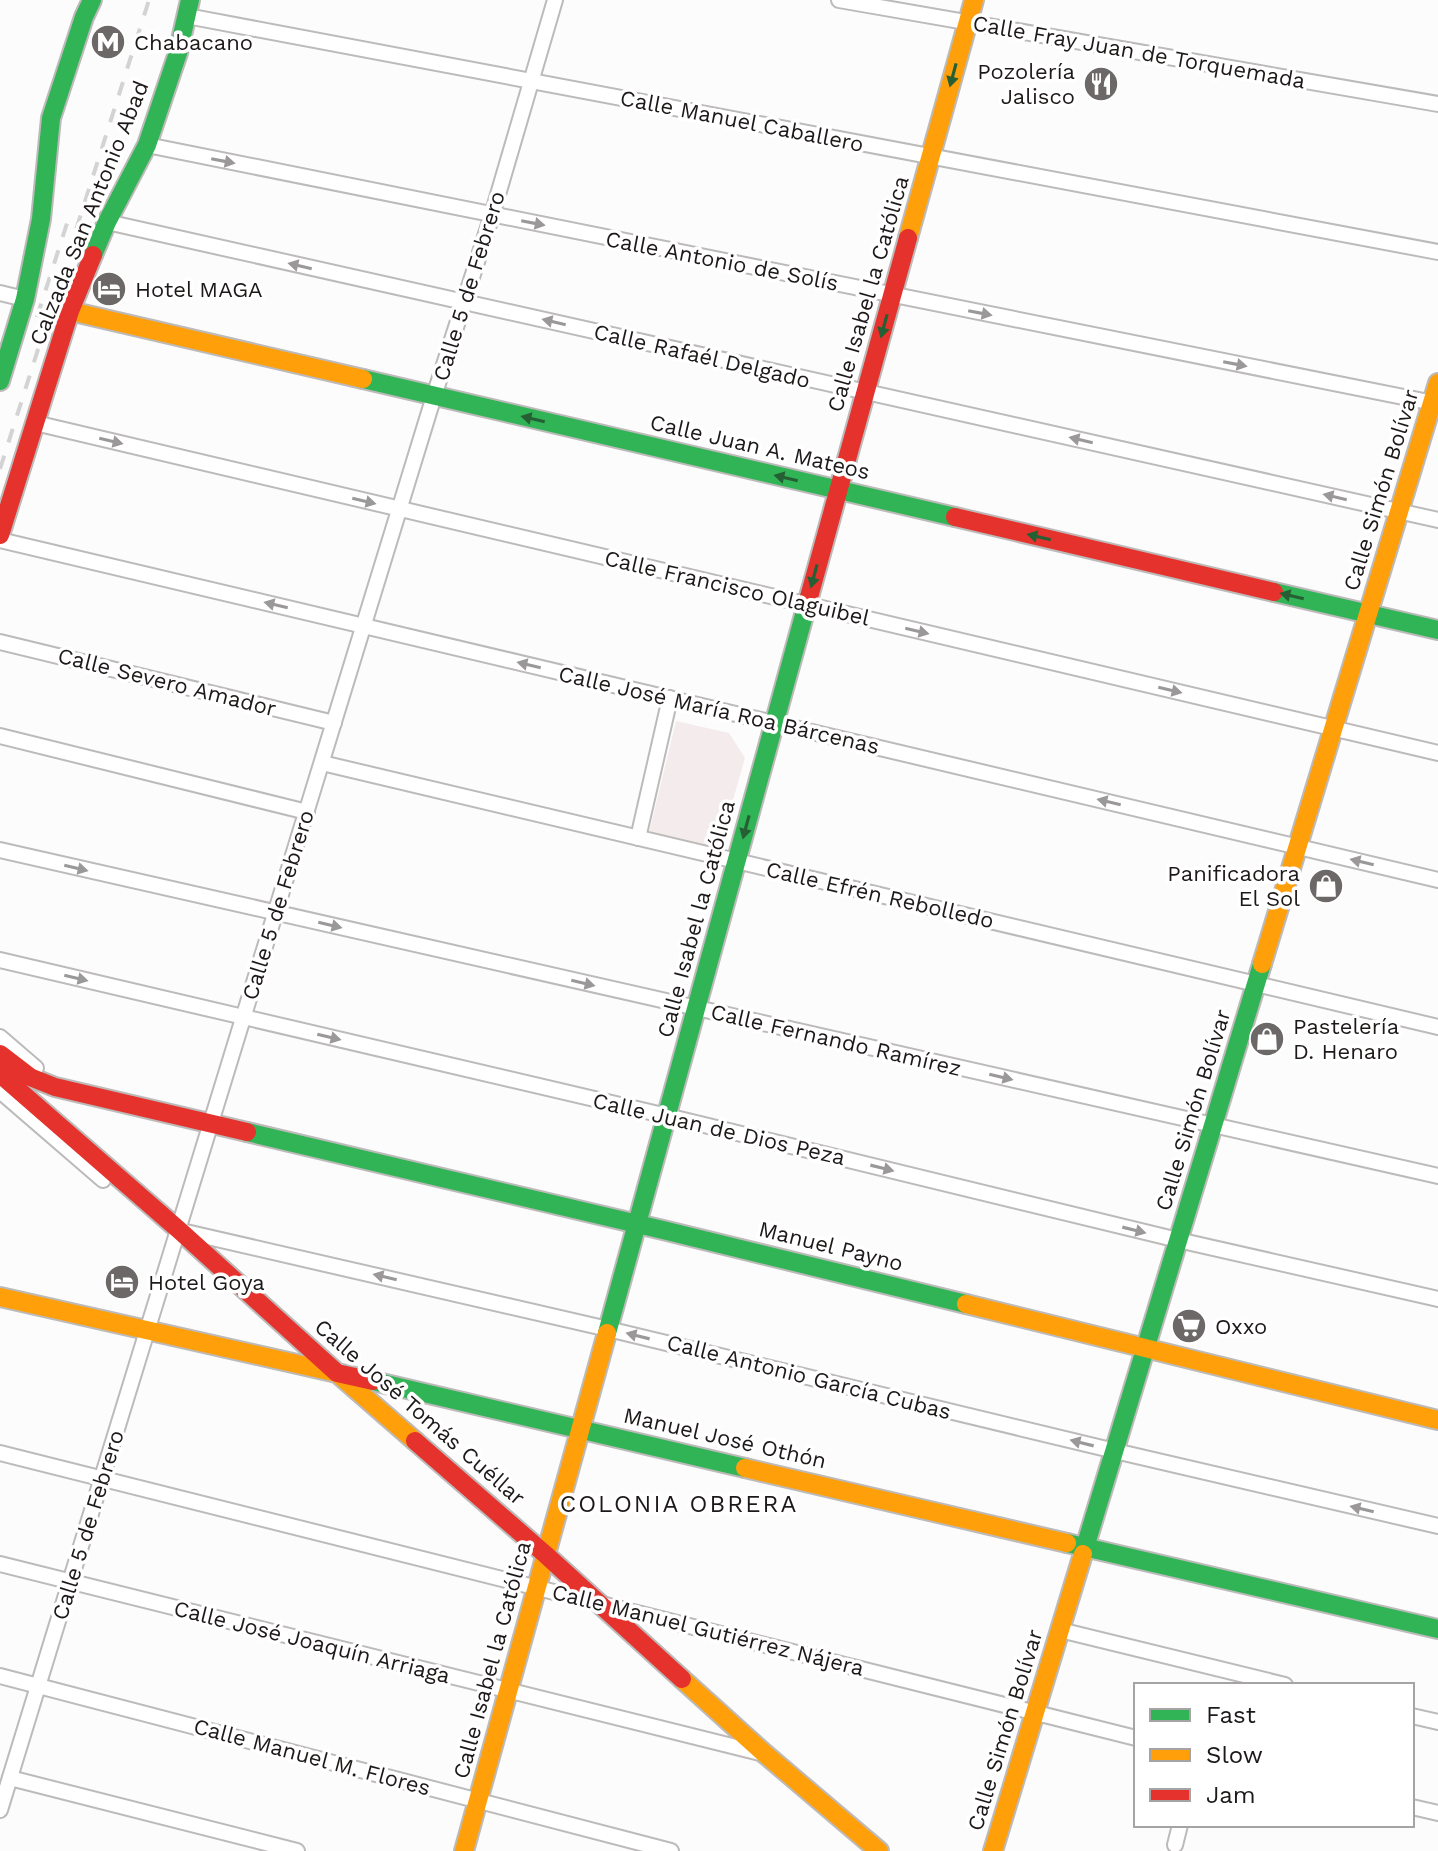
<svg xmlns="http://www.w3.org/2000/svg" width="1438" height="1851" font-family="'Work Sans',sans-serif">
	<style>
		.built { fill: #f3ebec }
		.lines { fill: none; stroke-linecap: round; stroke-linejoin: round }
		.street-casing { stroke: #bdbaba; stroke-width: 18 }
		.fast-casing { stroke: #bdbaba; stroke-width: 22 }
		.slow-casing { stroke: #bdbaba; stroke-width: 22 }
		.jam-casing { stroke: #bdbaba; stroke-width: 22 }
		.street { stroke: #fff; stroke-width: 14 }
		.fast { stroke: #30b455; stroke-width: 18 }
		.slow { stroke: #ff9f0a; stroke-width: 18 }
		.jam { stroke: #e5322d; stroke-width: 18 }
		.rail { stroke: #d3d3d3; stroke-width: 4; stroke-dasharray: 14 14; stroke-linecap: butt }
		.oneway { fill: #265f34 }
		.oneway2 { fill: #9a9898 }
		.labels { text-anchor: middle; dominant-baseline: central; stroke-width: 7; stroke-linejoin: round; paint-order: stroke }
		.poi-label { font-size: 22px; fill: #1e1919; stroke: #fff; text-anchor: start }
		.street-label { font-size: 22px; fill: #1e1919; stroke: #fff }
		.neighbourhood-label { font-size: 24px; letter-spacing: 2px; fill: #1e1919; stroke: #fff }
	</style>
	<rect width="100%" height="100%" fill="#fdfcfc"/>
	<!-- built -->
	<path class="built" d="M676 721 729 733 745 758 719 849 649 833Z"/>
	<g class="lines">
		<!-- street casing -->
		<g class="street-casing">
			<g id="street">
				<path d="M839 0 1438 104"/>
				<path d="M187 16 1438 252"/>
				<path d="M147 145 1438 404"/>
				<path d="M107 222 1438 520"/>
				<path d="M0 293 25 299"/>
				<path d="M35 423 1438 753"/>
				<path d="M0 540 1438 880"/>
				<path d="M0 642 334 723"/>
				<path d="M0 736 307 812"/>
				<path d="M322 763 1438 1027"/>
				<path d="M638 838 670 698"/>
				<path d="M0 850 1438 1176"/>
				<path d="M0 960 667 1116 1178 1240 1438 1299"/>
				<path d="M0 1037 36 1068"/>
				<path d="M0 1091 103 1180"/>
				<path d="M186 1232 608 1329 1115 1451 1438 1526"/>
				<path d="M0 1453 1136 1738"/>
				<path d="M0 1564 760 1753"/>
				<path d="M1060 1630 1285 1685"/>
				<path d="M0 1676 671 1851"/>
				<path d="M1412 1716 1438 1722"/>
				<path d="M10 1778 297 1851"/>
				<path d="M1412 1807 1438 1813"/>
				<path d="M0 1810 434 396 492 215 555 0"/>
				<path d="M1175 1845 1180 1825"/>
			</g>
		</g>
		<!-- fast casing -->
		<g class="fast-casing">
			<g id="fast">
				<path d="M93 255 107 222 147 145 178 53 190 0"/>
				<path d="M363 379 955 517"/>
				<path d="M0 381 25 299 41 219 51 118 84 17 92 0"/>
				<path d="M1274 592 1438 630"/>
				<path d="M247 1132 663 1230 966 1304"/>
				<path d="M607 1333 809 597"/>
				<path d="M373 1381 745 1468"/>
				<path d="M1067 1543 1438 1629"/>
				<path d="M1083 1554 1262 964"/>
			</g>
		</g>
		<!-- slow casing -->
		<g class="slow-casing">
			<g id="slow">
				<path d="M908 238 974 0"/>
				<path d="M70 311 363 379"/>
				<path d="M1262 964 1438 383"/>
				<path d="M0 1297 337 1373 415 1441"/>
				<path d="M966 1304 1438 1420"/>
				<path d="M745 1468 1067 1543"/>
				<path d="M682 1679 765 1754 879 1851"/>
				<path d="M464 1851 607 1333"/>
				<path d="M993 1851 1083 1554"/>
			</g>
		</g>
		<!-- jam casing -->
		<g class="jam-casing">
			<g id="jam">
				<path d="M955 517 1274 592"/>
				<path d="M0 535 70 311 93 255"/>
				<path d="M809 597 908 238"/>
				<path d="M0 1054 30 1077 55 1087 247 1132"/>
				<path d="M0 1074 179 1230 337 1373 373 1381"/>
				<path d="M415 1441 546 1555 682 1679"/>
			</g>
		</g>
		<!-- street -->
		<use href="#street" class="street"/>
		<!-- fast -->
		<use href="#fast" class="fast"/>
		<!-- slow -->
		<use href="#slow" class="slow"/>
		<!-- jam -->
		<use href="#jam" class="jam"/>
		<!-- rail -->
		<g class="rail">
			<path d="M37 317 70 214"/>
			<path d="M0 469 149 0"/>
		</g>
	</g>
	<!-- one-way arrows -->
	<defs><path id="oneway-solid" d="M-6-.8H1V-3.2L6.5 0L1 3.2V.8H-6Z" transform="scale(2)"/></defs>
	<g class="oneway">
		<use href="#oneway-solid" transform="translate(953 75) rotate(105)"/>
		<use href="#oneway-solid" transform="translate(884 326) rotate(105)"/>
		<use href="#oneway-solid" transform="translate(533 419) rotate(-167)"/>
		<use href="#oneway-solid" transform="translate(786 478) rotate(-167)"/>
		<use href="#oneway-solid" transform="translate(1039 537) rotate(-167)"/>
		<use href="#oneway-solid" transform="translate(814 576) rotate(105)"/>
		<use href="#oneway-solid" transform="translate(1292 596) rotate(-167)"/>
		<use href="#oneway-solid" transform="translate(746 827) rotate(105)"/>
	</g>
	<g class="oneway2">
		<use href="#oneway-solid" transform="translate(223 161) rotate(11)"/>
		<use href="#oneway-solid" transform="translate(533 223) rotate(11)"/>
		<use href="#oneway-solid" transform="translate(300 266) rotate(-167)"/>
		<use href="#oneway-solid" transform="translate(980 313) rotate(11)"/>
		<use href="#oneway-solid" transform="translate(554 322) rotate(-167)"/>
		<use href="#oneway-solid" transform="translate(1235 364) rotate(11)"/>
		<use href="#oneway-solid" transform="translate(1081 440) rotate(-167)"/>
		<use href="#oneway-solid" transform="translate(111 441) rotate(13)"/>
		<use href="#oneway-solid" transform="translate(1335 497) rotate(-167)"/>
		<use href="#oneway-solid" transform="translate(364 501) rotate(13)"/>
		<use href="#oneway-solid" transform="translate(276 605) rotate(-167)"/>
		<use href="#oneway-solid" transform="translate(917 631) rotate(13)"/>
		<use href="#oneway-solid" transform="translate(529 665) rotate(-167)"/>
		<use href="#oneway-solid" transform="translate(1170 690) rotate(13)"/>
		<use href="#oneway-solid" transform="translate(1109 802) rotate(-167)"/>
		<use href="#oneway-solid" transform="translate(1362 862) rotate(-167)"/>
		<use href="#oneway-solid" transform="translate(76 868) rotate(13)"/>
		<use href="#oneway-solid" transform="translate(330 925) rotate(13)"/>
		<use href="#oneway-solid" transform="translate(76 978) rotate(13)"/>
		<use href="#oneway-solid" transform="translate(583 983) rotate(13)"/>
		<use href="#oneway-solid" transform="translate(329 1037) rotate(13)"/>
		<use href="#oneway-solid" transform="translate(1001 1077) rotate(13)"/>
		<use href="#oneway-solid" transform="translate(882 1168) rotate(14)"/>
		<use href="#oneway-solid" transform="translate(1134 1230) rotate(14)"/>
		<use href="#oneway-solid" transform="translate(385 1277) rotate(-167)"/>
		<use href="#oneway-solid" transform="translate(638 1336) rotate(-166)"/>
		<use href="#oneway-solid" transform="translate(1082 1443) rotate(-166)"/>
		<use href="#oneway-solid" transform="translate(1362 1509) rotate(-167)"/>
	</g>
	<!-- icons -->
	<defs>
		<g id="metro-disc" transform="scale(1.8)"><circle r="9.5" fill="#6c6868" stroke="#fff"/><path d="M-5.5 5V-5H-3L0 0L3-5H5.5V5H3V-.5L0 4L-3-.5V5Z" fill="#fff"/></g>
		<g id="restaurant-disc" transform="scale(1.8)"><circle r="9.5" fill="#6c6868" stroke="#fff"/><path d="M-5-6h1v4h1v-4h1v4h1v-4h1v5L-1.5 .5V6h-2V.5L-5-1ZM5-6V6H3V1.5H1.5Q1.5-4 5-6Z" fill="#fff"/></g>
		<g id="hotel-disc" transform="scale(1.8)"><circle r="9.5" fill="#6c6868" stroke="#fff"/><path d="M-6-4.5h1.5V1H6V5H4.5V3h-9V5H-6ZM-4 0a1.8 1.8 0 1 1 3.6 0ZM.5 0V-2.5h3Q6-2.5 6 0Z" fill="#fff"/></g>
		<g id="shop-disc" transform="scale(1.8)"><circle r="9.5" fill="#6c6868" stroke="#fff"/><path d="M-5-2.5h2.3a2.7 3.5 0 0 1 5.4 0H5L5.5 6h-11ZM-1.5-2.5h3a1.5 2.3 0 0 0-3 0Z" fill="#fff"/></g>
		<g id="supermarket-disc" transform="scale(1.8)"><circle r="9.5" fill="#6c6868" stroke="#fff"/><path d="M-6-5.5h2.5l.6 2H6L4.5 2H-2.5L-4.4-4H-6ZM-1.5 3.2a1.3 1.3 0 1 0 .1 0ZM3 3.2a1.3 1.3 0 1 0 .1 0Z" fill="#fff"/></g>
	</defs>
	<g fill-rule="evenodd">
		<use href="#metro-disc" x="108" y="42"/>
		<use href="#restaurant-disc" x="1101" y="84"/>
		<use href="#hotel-disc" x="109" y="289"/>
		<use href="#shop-disc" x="1326" y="886"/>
		<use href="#shop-disc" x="1267" y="1039"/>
		<use href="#hotel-disc" x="122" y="1282"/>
		<use href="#supermarket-disc" x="1189" y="1326"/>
	</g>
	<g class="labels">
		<!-- poi labels -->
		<g class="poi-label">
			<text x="134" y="42">Chabacano</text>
			<text x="1075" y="71" text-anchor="end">Pozolería<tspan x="1075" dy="25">Jalisco</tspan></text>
			<text x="135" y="289">Hotel MAGA</text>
			<text x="1300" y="873" text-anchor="end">Panificadora<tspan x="1300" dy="25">El Sol</tspan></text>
			<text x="1293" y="1026">Pastelería<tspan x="1293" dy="25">D. Henaro</tspan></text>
			<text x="148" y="1282">Hotel Goya</text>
			<text x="1215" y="1326">Oxxo</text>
		</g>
		<!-- street labels -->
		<g class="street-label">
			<text transform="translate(1139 52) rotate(10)">Calle Fray Juan de Torquemada</text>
			<text transform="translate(742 121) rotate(11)">Calle Manuel Caballero</text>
			<text transform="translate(89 213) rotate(-68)">Calzada San Antonio Abad</text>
			<text transform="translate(722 261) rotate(11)">Calle Antonio de Solís</text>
			<text transform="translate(469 286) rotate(-73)">Calle 5 de Febrero</text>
			<text transform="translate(868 294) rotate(-74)">Calle Isabel la Católica</text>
			<text transform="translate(702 356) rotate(13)">Calle Rafaél Delgado</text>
			<text transform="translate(760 447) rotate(13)">Calle Juan A. Mateos</text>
			<text transform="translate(1381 490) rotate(-73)">Calle Simón Bolívar</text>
			<text transform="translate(737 588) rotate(13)">Calle Francisco Olaguibel</text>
			<text transform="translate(167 682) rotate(14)">Calle Severo Amador</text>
			<text transform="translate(719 710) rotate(13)">Calle José María Roa Bárcenas</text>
			<text transform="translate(880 895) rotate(13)">Calle Efrén Rebolledo</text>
			<text transform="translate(278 905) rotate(-73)">Calle 5 de Febrero</text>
			<text transform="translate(696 919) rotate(-75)">Calle Isabel la Católica</text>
			<text transform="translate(836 1040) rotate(13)">Calle Fernando Ramírez</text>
			<text transform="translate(1193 1110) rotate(-73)">Calle Simón Bolívar</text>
			<text transform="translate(719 1129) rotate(13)">Calle Juan de Dios Peza</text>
			<text transform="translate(831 1246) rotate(14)">Manuel Payno</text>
			<text transform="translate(809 1377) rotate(14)">Calle Antonio García Cubas</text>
			<text transform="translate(420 1412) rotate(41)">Calle José Tomás Cuéllar</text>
			<text transform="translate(725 1438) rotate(13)">Manuel José Othón</text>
			<text transform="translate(88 1525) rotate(-73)">Calle 5 de Febrero</text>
			<text transform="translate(708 1630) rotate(14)">Calle Manuel Gutiérrez Nájera</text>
			<text transform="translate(312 1642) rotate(14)">Calle José Joaquín Arriaga</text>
			<text transform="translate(492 1660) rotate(-75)">Calle Isabel la Católica</text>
			<text transform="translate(1005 1730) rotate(-73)">Calle Simón Bolívar</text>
			<text transform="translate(312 1757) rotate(15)">Calle Manuel M. Flores</text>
		</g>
		<!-- neighbourhood labels -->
		<g class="neighbourhood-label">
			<text x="679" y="1504">COLONIA OBRERA</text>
		</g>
	</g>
	<!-- legend -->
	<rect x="1134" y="1683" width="280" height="144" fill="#ffffff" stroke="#a5a3a3" stroke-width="2"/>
	<rect x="1150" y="1709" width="40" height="12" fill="#30b455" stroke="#a5a3a3" stroke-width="2"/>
	<text x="1206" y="1723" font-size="24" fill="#1e1919">Fast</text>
	<rect x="1150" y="1749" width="40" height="12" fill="#ff9f0a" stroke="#a5a3a3" stroke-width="2"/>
	<text x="1206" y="1763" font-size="24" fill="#1e1919">Slow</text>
	<rect x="1150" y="1789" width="40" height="12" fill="#e5322d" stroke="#a5a3a3" stroke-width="2"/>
	<text x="1206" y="1803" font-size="24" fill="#1e1919">Jam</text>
</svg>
